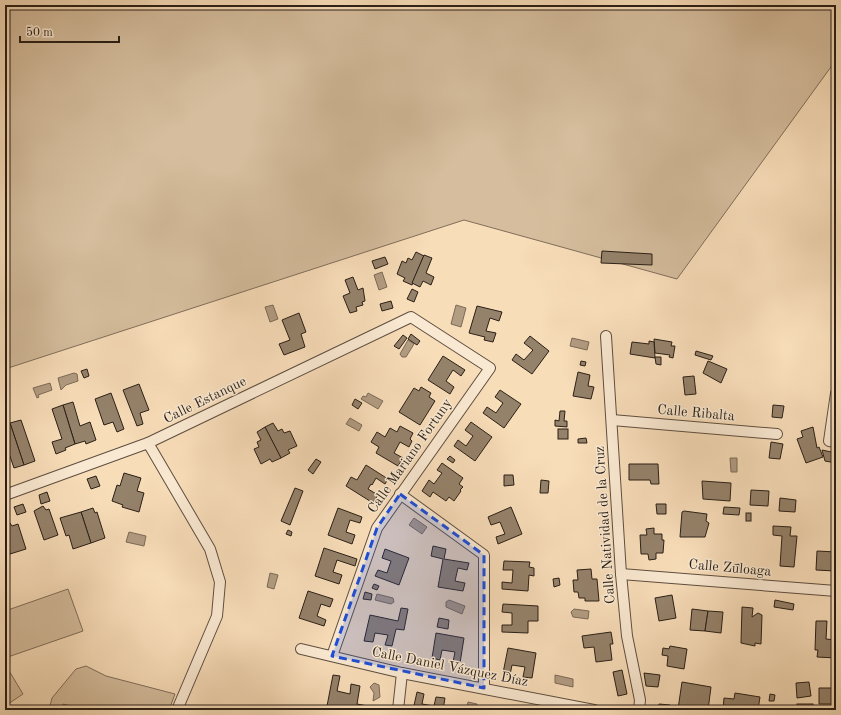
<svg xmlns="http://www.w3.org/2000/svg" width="841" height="715" font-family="'Old Standard TT',serif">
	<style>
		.green { fill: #d5bd9d; stroke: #806e5a }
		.water { fill: #b29c82; stroke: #7c6a57 }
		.building { fill: #95826b; stroke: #2a1f16 }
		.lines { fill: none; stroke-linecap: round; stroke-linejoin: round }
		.street-casing { stroke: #5e4e3f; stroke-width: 12 }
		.street { stroke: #fae9d2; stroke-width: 10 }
		.marked { fill: #1d4ed8; fill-opacity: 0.2; stroke: #1d4ed8; stroke-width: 3; stroke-dasharray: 8 5; stroke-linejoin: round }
		.labels { text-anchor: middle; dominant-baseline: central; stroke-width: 3; stroke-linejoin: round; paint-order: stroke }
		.street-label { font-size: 14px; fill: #2a1f16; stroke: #fae9d2 }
	</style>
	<rect width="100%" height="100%" fill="#f8ddb9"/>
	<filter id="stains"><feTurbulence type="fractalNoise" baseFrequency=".005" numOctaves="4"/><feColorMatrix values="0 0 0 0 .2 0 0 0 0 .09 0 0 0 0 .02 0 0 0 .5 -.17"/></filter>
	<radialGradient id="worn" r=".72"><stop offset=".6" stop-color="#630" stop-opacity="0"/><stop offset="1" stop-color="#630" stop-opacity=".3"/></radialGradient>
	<!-- green -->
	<g class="green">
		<path d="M5 5H836V60L677 279 464 220 5 369Z"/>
		<path d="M68 589 83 631 5 658V611Z"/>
		<path d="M5 664 23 694 5 706Z"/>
		<path d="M86 666 106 676 175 694 169 710H119L112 708 111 710H49L52 698 76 669Z"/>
	</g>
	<!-- water -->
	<g class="water">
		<path d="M382 272 387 287 379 290 374 275Z"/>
		<path d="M273 305 278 319 270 322 265 307Z"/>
		<path d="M456 305 466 308 461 327 451 324Z"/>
		<path d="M572 338 589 342 587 350 570 346Z"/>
		<path d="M408 340 414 344 406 357H402L400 354Z"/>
		<path d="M74 373 77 374 78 381 66 385 61 390 58 378Z"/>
		<path d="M50 383 52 390 38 395 39 397 37 398 33 388Z"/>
		<path d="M368 393 383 401 378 409 361 399 363 396 366 397Z"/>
		<path d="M350 418 362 425 359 431 346 424Z"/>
		<path d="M730 458H737V472H731Z"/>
		<path d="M414 518 427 527 422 534 409 525Z"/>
		<path d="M129 532 146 536 144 546 126 542Z"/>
		<path d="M270 573 278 575 274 589 267 587Z"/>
		<path d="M377 594 393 598 394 602 391 604 375 600Z"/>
		<path d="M449 600 465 606 462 614 446 607V602Z"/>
		<path d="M574 609 589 611 588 619 573 617 571 612Z"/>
		<path d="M555 675 573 679V687L555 683Z"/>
		<path d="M374 683 379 685 380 697 373 701 374 693 370 687Z"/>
		<path d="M468 702 477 704 476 710H466Z"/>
		<path d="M63 704 83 709 82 710H62Z"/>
	</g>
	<!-- building -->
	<g class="building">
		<path d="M602 251 652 254V265L601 263Z"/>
		<path d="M416 252 424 256 412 285 403 281 405 278 397 274 402 261 406 263 408 258 412 260Z"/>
		<path d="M424 255 432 258 426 273 434 277 431 285 423 281 420 287 412 283Z"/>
		<path d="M385 257 388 264 375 269 372 261Z"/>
		<path d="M353 277 358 290 363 288 365 301 362 302 363 305 356 307 357 311 350 313 343 296 350 293 345 280Z"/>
		<path d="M412 289 418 292 414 302 407 299Z"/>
		<path d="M391 301 393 308 382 311 380 304Z"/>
		<path d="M477 306 502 312 499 321 490 318 486 331 496 333 493 342 484 340 485 337 469 333Z"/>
		<path d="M299 313 306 332 301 334 305 347 284 355 279 344 290 340 282 320Z"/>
		<path d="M411 334 420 341 417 345 408 339Z"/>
		<path d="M403 335 407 338 399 349 394 346Z"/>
		<path d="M530 336 549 351 532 374 512 360 516 354 524 360 533 350 524 343Z"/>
		<path d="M654 339 672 342 671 346H675L673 358 669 357 670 355 655 353Z"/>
		<path d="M649 341 654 342 655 358 630 354 632 342 649 344Z"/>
		<path d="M696 351 713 356 711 360 695 355Z"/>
		<path d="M443 356 465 370 461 376 453 370 446 381 454 387 450 394 428 380Z"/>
		<path d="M655 357H661V365L656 364Z"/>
		<path d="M581 361 586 362 585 366 580 365Z"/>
		<path d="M708 361 727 369 721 383 703 373Z"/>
		<path d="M87 369 89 376 84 378 81 371Z"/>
		<path d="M578 372 590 375 588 386 594 387 591 399 573 396Z"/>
		<path d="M694 376 696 394 685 395 683 377Z"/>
		<path d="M139 384 149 410 140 413 143 424 137 426 123 390Z"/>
		<path d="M421 387 431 393 429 397 435 401 420 425 399 412 414 388 419 391Z"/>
		<path d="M500 390 521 404 504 428 483 413 487 407 496 413 503 403 495 397Z"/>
		<path d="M111 393 124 429 117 432 113 422 104 425 95 399Z"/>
		<path d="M355 399 362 403 358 409 352 405Z"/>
		<path d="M73 402 80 426 90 422 96 440 86 444 85 441 75 444 63 405Z"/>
		<path d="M63 405 75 444 65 448 66 450 56 454 52 442 62 439 52 409Z"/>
		<path d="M773 405 784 406 782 418 772 417Z"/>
		<path d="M560 411H565L564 421H567V427L555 426V420L559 421Z"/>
		<path d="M21 420 35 461 24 465 10 423Z"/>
		<path d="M471 422 492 437 475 461 454 446 458 440 466 446 473 436 465 430Z"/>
		<path d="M10 423 24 465 14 468 5 442V425Z"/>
		<path d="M273 423 278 431 282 429 284 433 290 431 297 446 288 450 290 453 281 458 265 427Z"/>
		<path d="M400 426 413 433 410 439 412 441 409 447 400 442 394 453 403 458 398 466 376 453 379 447 371 442 377 432 385 437 390 428 397 432Z"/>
		<path d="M265 427 281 458 272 462 270 459 261 464 254 449 259 447 257 442 261 440 257 432Z"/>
		<path d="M813 427 817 448 819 447 823 457 806 463 797 439 803 437 801 431Z"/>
		<rect x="558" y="429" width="10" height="10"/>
		<path d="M586 438 587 443H578V439Z"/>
		<path d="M771 442 783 444 780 459 769 458Z"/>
		<path d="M822 450 836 453V463L825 461Z"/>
		<path d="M450 456 455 460 453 463 447 459Z"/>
		<path d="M316 459 321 462 313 474 308 470Z"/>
		<path d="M442 463 463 478 459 484 463 487 460 490 461 491 454 501 449 497 446 501 433 492 430 497 422 491 429 480 434 484 442 473 437 470Z"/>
		<path d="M629 464H658L659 484H651L650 480H629Z"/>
		<path d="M366 465 388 479 385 484 376 478 372 485 371 484 368 489 378 495 373 503 346 486 351 477 357 480Z"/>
		<path d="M124 473 141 478 137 491 144 493 139 512 122 507 123 505 112 501 117 485 120 486Z"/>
		<path d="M504 475H513L514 485 504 486Z"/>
		<path d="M96 476 100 486 91 489 87 479Z"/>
		<path d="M541 480 549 481 548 493H540Z"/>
		<path d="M702 481 731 483 730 501 703 499Z"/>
		<path d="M295 488 303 491 290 525 281 521Z"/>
		<path d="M751 490 769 491 768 506 750 505Z"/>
		<path d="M47 492 50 501 41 504 39 495Z"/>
		<path d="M780 498 796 500 795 512 779 511Z"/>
		<path d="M23 504 26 512 17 515 14 507Z"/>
		<path d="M656 504H666V514H657Z"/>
		<path d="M43 506 46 510 49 509 58 535 44 540 34 511Z"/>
		<path d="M511 507 522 534 498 544 496 537 505 534 500 522 491 525 488 517Z"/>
		<path d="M724 507 740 508 739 515 723 514Z"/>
		<path d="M93 508 95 513 97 512 105 538 91 543 81 512Z"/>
		<path d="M338 508 362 517 360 523 350 520 346 532 355 535 352 544 328 535Z"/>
		<path d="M684 511 707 514 706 521 709 523 705 537H680L682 512Z"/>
		<path d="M81 512 91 543 73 549 69 535 66 536 60 518Z"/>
		<rect x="746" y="513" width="5" height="8"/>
		<path d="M10 523 12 526 18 524 26 549 10 554 5 538V526Z"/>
		<path d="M773 526 791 527 790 536H797L794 567 780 566 782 536 773 535Z"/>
		<path d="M654 528V534H662V540H664L663 553H656V559L649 560 648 554H641L640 535H647L646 529Z"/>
		<path d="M288 530 292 532 291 536 286 534Z"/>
		<path d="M5 538 10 554 5 555Z"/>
		<path d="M433 546 446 549 444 559 469 563 467 570 458 568 455 581 465 583 463 591 438 587 443 559 431 556Z"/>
		<path d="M324 548 357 559 355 566 337 560 333 572 342 575 339 584 315 576Z"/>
		<path d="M385 549 409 558 399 585 375 576 378 570 387 573 391 561 382 558Z"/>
		<path d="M817 551 836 552 835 571 816 570Z"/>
		<path d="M504 561 530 562 529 567 534 568V576L529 575 528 591 502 589V582L512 583 513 570H503Z"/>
		<path d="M740 564V572H734V565Z"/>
		<path d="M591 569 592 579H597L599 601H585V598H579L578 592H574L573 580H578L577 570Z"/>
		<path d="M559 578 560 585 554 587 553 579Z"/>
		<path d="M374 584 379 586 377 590 372 588Z"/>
		<path d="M308 591 333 599 330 607 321 604 317 616 326 620 324 626 299 618Z"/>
		<path d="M365 592 372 594 371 600 363 599Z"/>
		<path d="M672 595 676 618 659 621 655 598Z"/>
		<path d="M775 600 794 604 793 610 774 607Z"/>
		<path d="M503 604 538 606V621H528V633L502 632V625H512V613L502 612Z"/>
		<path d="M742 607 753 608 752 617 758 613 762 615 761 644 755 643V646L741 643Z"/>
		<path d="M401 608 408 609 404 630 396 629 392 646 385 645 388 635 375 633 373 642 364 641 370 615 398 621Z"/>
		<path d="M692 609 708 611 705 631 690 630Z"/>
		<path d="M708 611 723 612 721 633 705 631Z"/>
		<path d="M439 618 449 620 448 629 437 627Z"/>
		<path d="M816 621H827L826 639 836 640V658L817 657 818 650H815Z"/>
		<path d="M611 632 613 644H610L612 660 596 662 594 647 584 648 582 636Z"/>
		<path d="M436 633 464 638 460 663 453 662 455 652 442 650 440 660 432 658Z"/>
		<path d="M670 646 687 649 684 669 667 666 668 656 662 655 663 648 669 649Z"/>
		<path d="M508 648 536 653 532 678 523 677 525 667 512 665 510 675 503 673Z"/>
		<path d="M622 670 627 694 618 696 613 672Z"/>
		<path d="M644 673 660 675 658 687 646 686Z"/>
		<path d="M333 675 340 676 337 691 350 694 351 684 360 686 357 704 373 707 372 710H350L327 706Z"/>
		<path d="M682 682 711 687 708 710 678 709Z"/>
		<path d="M809 682 811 696 797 698 796 683Z"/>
		<path d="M835 683V704H819V688H835Z"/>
		<path d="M417 692 424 694 422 704 434 706 436 697 445 698 443 710H413Z"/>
		<path d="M735 693 760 697 758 710H723L724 698 734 699Z"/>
		<path d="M770 694 775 695 774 701H769Z"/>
		<path d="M659 704 670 705V710H658Z"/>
		<rect x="797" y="704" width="16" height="6"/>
	</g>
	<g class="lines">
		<!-- street casing -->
		<g class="street-casing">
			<g id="street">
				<path d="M606 336 621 574 627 636 640 700 639 710"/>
				<path d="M836 393 829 441 836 442"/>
				<path d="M612 420 777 434"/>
				<path d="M148 443 210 549 220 582 217 616 177 710"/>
				<path d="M400 494 484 555V688"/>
				<path d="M5 495 148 443 411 317 490 368 377 528 332 656"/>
				<path d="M621 574 836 591"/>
				<path d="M301 649 402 673 594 710"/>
				<path d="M398 710 402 673"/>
			</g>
		</g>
		<!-- street -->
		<use href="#street" class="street"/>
	</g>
	<!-- marked area -->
	<path class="marked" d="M400 494 484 555V688L332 656 377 528Z"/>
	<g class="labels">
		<!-- street labels -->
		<g class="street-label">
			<text transform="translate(205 400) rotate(-26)">Calle Estanque</text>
			<text transform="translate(696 413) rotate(5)">Calle Ribalta</text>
			<text transform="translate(410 456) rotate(-55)">Calle Mariano Fortuny</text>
			<text transform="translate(605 525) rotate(-94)">Calle Natividad de la Cruz</text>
			<text transform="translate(730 568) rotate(5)">Calle Zuloaga</text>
			<text transform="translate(450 667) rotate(11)">Calle Daniel Vázquez Díaz</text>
		</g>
	</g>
	<!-- margin -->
	<rect width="841" height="715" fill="none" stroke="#f8ddb9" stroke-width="20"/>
	<rect x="6" y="6" width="829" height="703" fill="none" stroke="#2a1f16" stroke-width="2"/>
	<rect x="10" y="10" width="821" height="695" fill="none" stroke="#2a1f16"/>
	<!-- scale -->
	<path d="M20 36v6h99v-6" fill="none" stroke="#2a1f16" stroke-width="2"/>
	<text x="26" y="36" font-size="12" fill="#2a1f16" stroke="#fae9d2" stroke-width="3" paint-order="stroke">50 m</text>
	<rect width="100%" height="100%" filter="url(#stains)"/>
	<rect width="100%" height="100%" fill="url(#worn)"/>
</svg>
